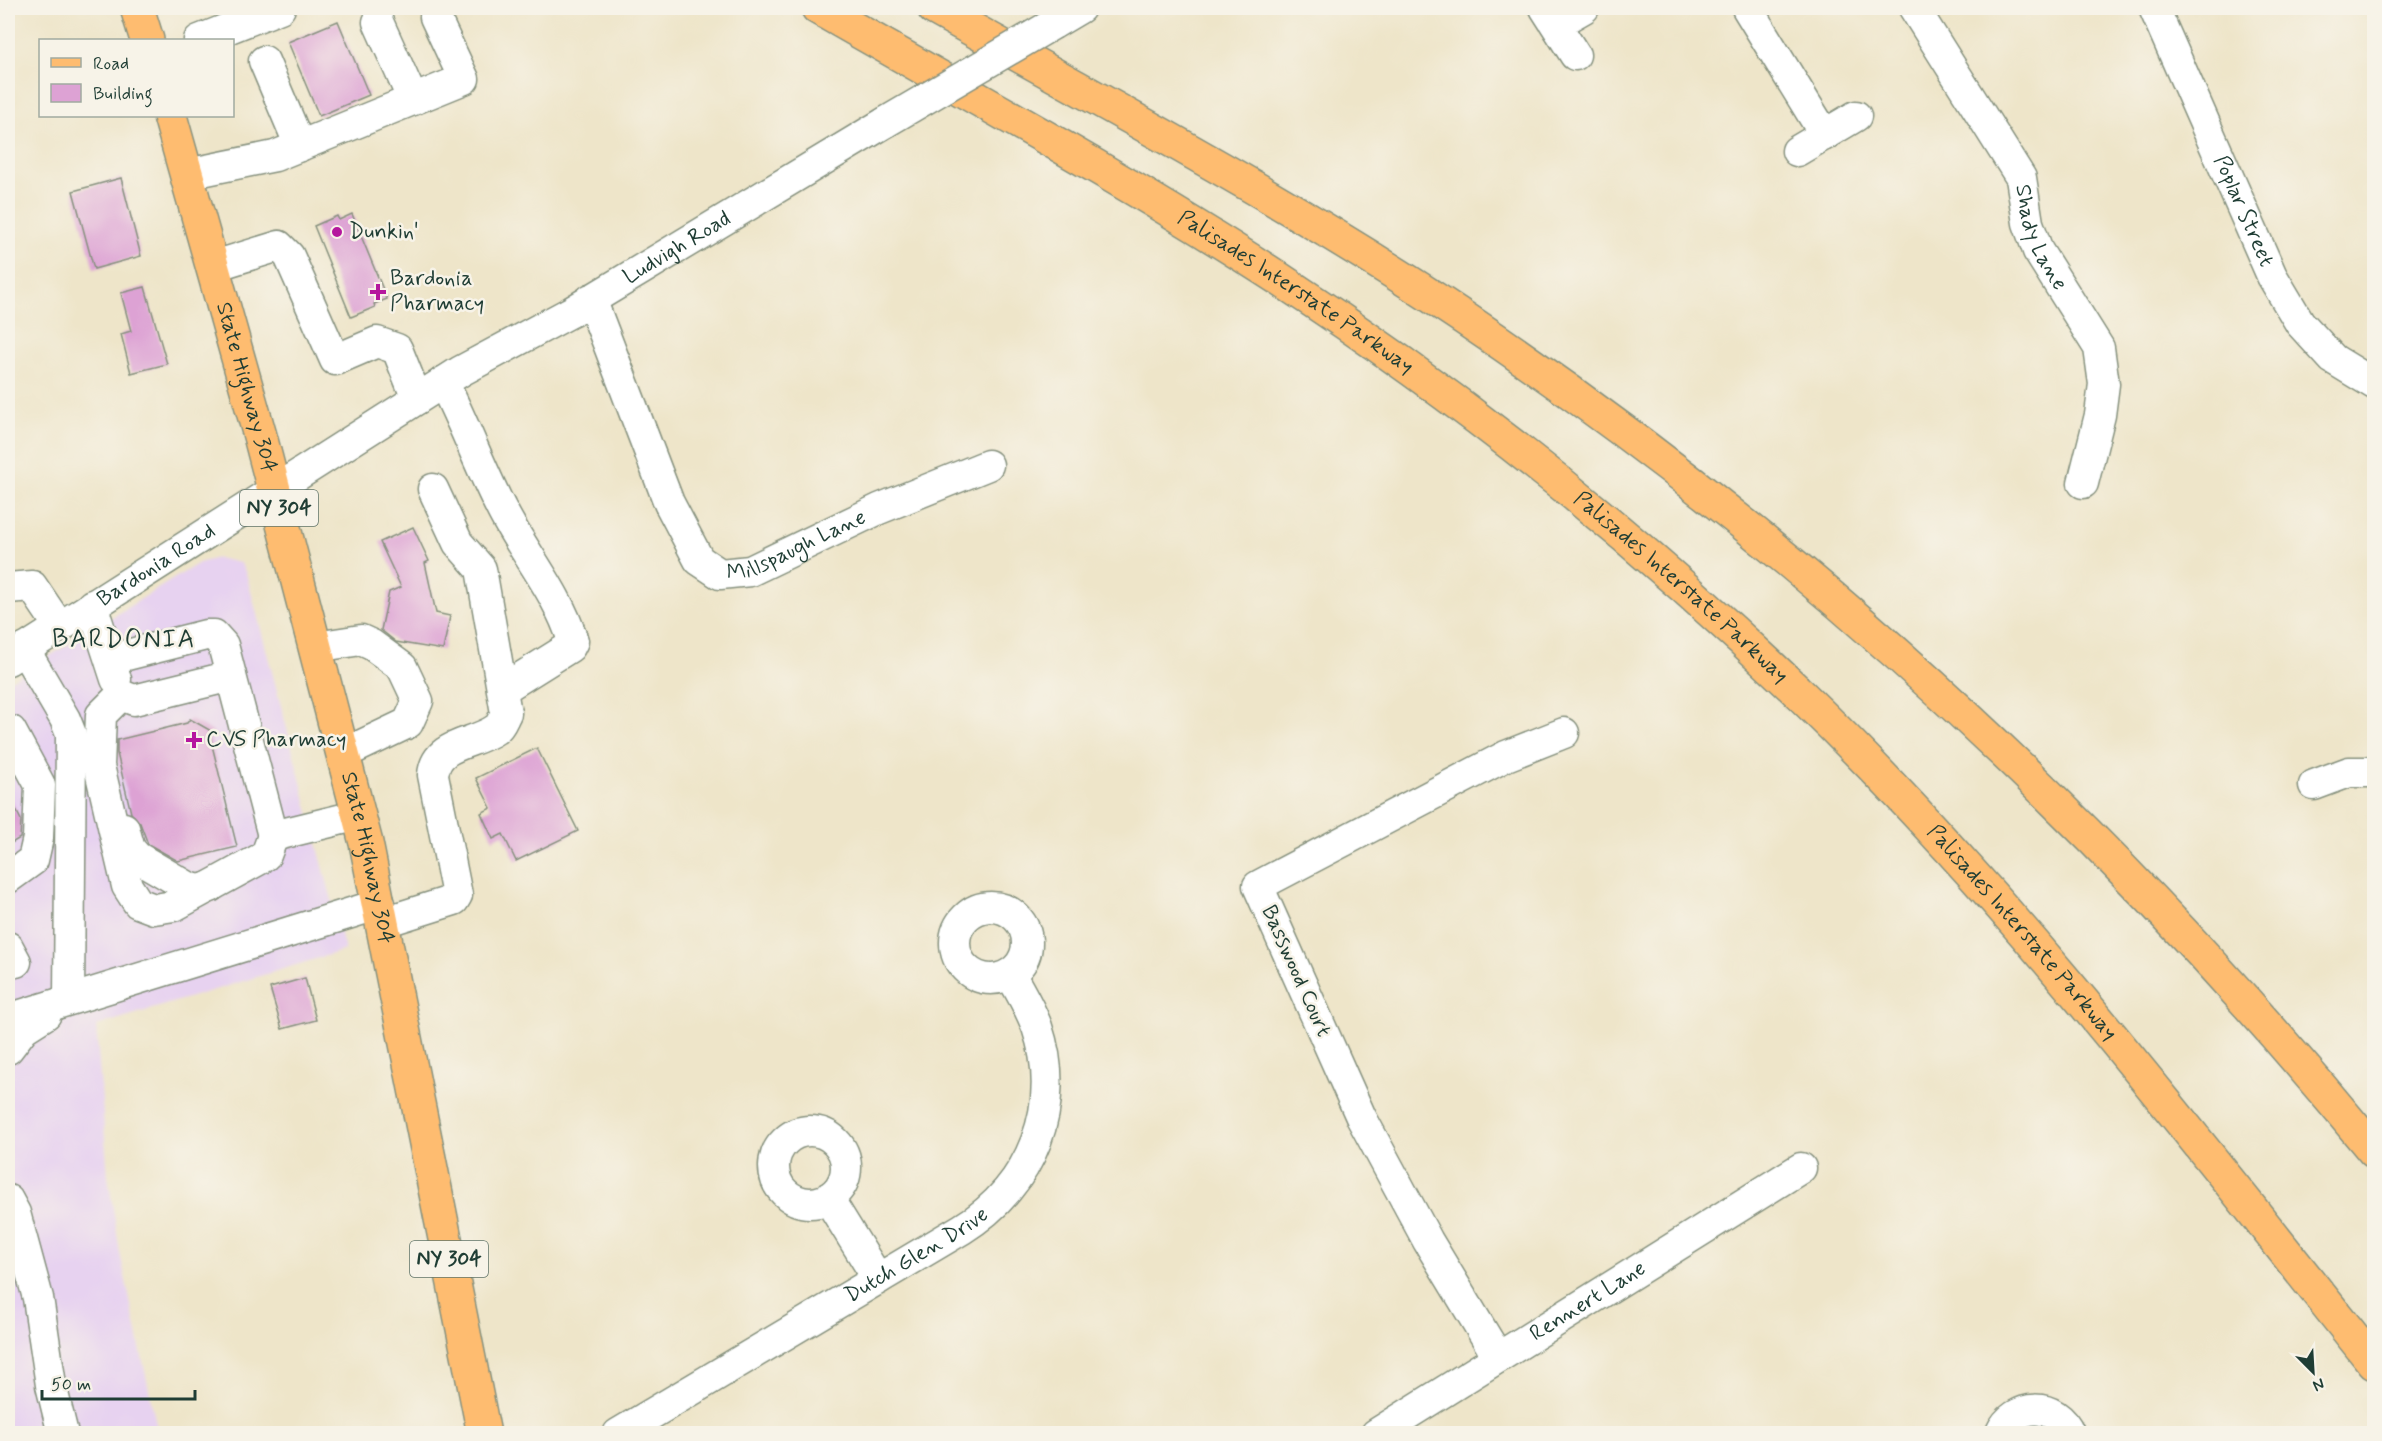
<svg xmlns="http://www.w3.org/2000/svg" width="2382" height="1441" font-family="Mynerve,sans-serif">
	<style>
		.built { fill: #e7d2f0 }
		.building { fill: #dda2d4 }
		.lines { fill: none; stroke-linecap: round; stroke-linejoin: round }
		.minor-casing { stroke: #86917e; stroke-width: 33 }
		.major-casing { stroke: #86917e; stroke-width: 36 }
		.highway-casing { stroke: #86917e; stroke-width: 36 }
		.minor { stroke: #fff; stroke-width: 30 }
		.major { stroke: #febc70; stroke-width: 33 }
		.highway { stroke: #febc70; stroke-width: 33 }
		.minor-bridge-casing { stroke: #86917e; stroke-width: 33; stroke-linecap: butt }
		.minor-bridge { stroke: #fff; stroke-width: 30 }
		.poi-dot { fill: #b5179e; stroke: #f7f3e8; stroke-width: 2 }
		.labels { text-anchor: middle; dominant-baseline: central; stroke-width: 5; stroke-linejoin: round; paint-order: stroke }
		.shield { fill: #f7f3e8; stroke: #60746a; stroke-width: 1.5 }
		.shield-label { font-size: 21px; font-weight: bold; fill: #1f3d34 }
		.street-label { font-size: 22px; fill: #1f3d34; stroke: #f7f3e8 }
		.poi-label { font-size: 22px; fill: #1f3d34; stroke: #f7f3e8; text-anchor: start }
		.quarter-label { font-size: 26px; letter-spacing: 1.5px; fill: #1f3d34; stroke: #f7f3e8 }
	</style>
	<rect width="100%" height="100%" fill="#f7f3e8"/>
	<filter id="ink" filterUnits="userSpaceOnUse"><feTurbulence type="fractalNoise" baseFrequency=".0167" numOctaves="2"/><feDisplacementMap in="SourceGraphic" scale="12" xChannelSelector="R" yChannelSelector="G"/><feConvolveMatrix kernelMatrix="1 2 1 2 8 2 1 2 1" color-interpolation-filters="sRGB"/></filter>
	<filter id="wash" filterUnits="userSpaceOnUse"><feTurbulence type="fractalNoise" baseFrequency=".008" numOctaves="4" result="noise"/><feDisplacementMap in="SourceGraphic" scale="24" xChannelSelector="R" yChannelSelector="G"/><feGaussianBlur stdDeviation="1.35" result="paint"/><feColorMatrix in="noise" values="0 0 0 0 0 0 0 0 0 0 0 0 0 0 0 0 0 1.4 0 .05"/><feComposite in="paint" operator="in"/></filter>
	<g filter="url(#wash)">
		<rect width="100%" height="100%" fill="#eee5c9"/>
		<!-- built -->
		<path class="built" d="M217 558 240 563 246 573 345 950 96 1026 108 1177 120 1253 158 1433 8 1434V682L199 563Z"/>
		<g id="blocks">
			<!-- building -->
			<g class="building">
				<path d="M338 21 369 95 319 116 288 42Z"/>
				<path d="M121 178 141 256 94 269 73 191Z"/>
				<path d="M352 214 387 299 374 304 375 307 351 317 314 226 337 216 339 220Z"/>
				<path d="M145 287 167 364 131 373 121 334 131 331 121 293Z"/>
				<path d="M413 527 429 561 425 563 436 613 450 616 443 650 396 642 381 630 389 592 401 587 380 542Z"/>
				<path d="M190 719 213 732 210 737 237 847 178 861 148 844 140 823 131 813 117 753V740L187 723Z"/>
				<path d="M537 748 578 831 516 861 503 834 493 839 481 813 491 808 476 778Z"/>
				<path d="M8 794 21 820 20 838 8 845Z"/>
				<path d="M305 978 316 1020 282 1029 270 988Z"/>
			</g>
		</g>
	</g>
	<g filter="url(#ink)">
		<use href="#blocks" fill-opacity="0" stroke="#86917e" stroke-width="1.5"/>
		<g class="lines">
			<!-- minor casing -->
			<g class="minor-casing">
				<g id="minor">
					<path d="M1545 8 1575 55"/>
					<path d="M1747 8 1825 135"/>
					<path id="s1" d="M1914 8 2021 178 2028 223 2038 251 2099 348 2104 384 2100 415 2083 483"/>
					<path id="s2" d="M2154 8 2272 276 2300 323 2333 359 2374 384"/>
					<path d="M378 22 413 100"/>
					<path d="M1053 24 1080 8"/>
					<path d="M1556 24 1584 8"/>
					<path d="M199 40 280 8"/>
					<path d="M264 61 300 146"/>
					<path d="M1797 151 1856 116"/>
					<path d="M187 174 275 156 464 79 435 17"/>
					<path d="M214 266 279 246 289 256 335 360 377 342 397 349 417 399"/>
					<path id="s3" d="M591 299 669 503 699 560 720 574 750 571 879 509 988 465"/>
					<path d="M443 382C465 425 481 470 503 512 526 556 558 593 573 641L570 647 503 689"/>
					<path d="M8 588 32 586 59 626"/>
					<path d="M92 605 116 679"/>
					<path d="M315 647 361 640 372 645 402 667 418 701 408 723 343 754"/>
					<path d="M24 649 65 719 71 734 69 999"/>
					<path d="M111 659 206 635H214L223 645 273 836 359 815"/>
					<path id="s4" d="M8 660 461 371 571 312 886 122"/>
					<path d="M121 695 101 715 99 766 127 886 138 903 154 909 174 906 260 859 266 855 273 836"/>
					<path d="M121 695 134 700 231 676"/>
					<path d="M8 733 11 731 40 785 38 838 33 860 8 878"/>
					<path d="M2314 785 2349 772H2374"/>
					<path d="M124 828 130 849 137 857 188 887 199 890 210 887"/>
					<circle cx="991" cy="943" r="36"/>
					<path d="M384 922 454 900 457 895 433 775C436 742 474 745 496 729 501 726 503 718 506 713L481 569 458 543 433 489"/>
					<path d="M8 947 16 962"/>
					<path d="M8 1019 380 904"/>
					<path d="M8 1049 24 1028 46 1014"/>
					<circle cx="810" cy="1167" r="36"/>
					<path d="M828 1198 878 1279"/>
					<path d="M8 1200 15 1213 38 1298 51 1385 63 1434"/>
					<path d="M1498 1357 1428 1241 1361 1117 1258 886 1506 756 1564 733"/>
					<path id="s5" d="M618 1434 962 1229C1032 1186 1064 1106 1037 1027 1030 1008 1020 991 1010 974"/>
					<path id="s6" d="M1376 1434 1801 1168"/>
					<path d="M2000 1434C2014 1402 2056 1401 2070 1434"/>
				</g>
			</g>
			<!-- major casing -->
			<g class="major-casing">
				<g id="major">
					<path d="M137 8 147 40"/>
					<path id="s7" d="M170 116 260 436 366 843 484 1434"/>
				</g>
			</g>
			<!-- highway casing -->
			<g class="highway-casing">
				<g id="highway">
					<path id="s8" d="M818 8C971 96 1129 181 1278 278 1465 400 1641 541 1802 696 2013 900 2191 1135 2374 1363"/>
					<path d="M934 8C1113 108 1294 204 1464 318 1809 550 2111 831 2374 1151"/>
				</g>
			</g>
			<!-- minor -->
			<use href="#minor" class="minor"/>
			<!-- major -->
			<use href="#major" class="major"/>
			<!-- highway -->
			<use href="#highway" class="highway"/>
			<!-- minor-bridge casing -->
			<g class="minor-bridge-casing">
				<path id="minor-bridge" d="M886 122 1053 24"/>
			</g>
			<!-- minor-bridge -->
			<use href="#minor-bridge" class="minor-bridge"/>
		</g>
	</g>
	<!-- markers -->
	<g class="poi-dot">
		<circle cx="337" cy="232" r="6"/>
		<path d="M375 283h6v6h6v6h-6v6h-6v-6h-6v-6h6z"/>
		<path d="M191 731h6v6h6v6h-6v6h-6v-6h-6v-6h6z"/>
	</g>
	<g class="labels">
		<!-- shield labels -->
		<g class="shield">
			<rect x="240" y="490" width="78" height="36" rx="4.5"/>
			<rect x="410" y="1241" width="78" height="36" rx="4.5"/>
		</g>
		<g class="shield-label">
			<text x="279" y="508">NY 304</text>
			<text x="449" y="1259">NY 304</text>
		</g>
		<!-- street labels -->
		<g class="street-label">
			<text stroke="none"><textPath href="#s2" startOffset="222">Poplar Street</textPath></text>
			<text stroke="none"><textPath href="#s1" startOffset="264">Shady Lane</textPath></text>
			<text stroke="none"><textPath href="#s4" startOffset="786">Ludvigh Road</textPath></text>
			<text stroke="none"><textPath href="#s8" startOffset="556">Palisades Interstate Parkway</textPath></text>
			<text stroke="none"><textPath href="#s7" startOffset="282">State Highway 304</textPath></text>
			<text stroke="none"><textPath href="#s3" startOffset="390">Millspaugh Lane</textPath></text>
			<text stroke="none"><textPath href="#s4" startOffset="176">Bardonia Road</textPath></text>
			<text stroke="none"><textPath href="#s8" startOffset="1042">Palisades Interstate Parkway</textPath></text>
			<text stroke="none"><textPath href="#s7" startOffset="768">State Highway 304</textPath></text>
			<text stroke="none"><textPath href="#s8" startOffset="1528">Palisades Interstate Parkway</textPath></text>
			<text transform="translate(1296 971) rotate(66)">Basswood Court</text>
			<text stroke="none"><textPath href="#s5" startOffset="348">Dutch Glen Drive</textPath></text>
			<text stroke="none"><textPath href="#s6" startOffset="250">Rennert Lane</textPath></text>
		</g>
		<!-- poi labels -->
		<g class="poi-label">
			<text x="349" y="232">Dunkin'</text>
			<text x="390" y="279">Bardonia<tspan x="390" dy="25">Pharmacy</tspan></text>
			<text x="206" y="740">CVS Pharmacy</text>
		</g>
		<!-- quarter labels -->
		<g class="quarter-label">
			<text x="124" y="640">BARDONIA</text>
		</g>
	</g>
	<!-- margin -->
	<rect width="2382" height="1441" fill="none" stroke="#f7f3e8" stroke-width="30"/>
	<!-- legend -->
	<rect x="39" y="39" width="195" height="78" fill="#f7f3e8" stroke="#a1aaa0" stroke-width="1.5"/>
	<rect x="51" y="58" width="30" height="9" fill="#febc70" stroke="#a1aaa0" stroke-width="1.5"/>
	<text x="93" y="69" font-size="18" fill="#1f3d34">Road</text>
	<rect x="51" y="84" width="30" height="18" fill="#dda2d4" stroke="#a1aaa0" stroke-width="1.5"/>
	<text x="93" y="99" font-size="18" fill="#1f3d34">Building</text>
	<!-- north arrow -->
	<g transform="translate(2313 1372) rotate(156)" stroke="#f7f3e8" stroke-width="4.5" paint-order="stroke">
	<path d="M0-4.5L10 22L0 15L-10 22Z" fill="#1f3d34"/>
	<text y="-9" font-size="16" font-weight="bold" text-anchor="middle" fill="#1f3d34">N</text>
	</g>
	<!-- scale -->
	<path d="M42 1390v9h153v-9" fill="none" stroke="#1f3d34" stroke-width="3"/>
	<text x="51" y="1390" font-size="18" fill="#1f3d34" stroke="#f7f3e8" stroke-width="4.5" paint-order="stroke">50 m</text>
</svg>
